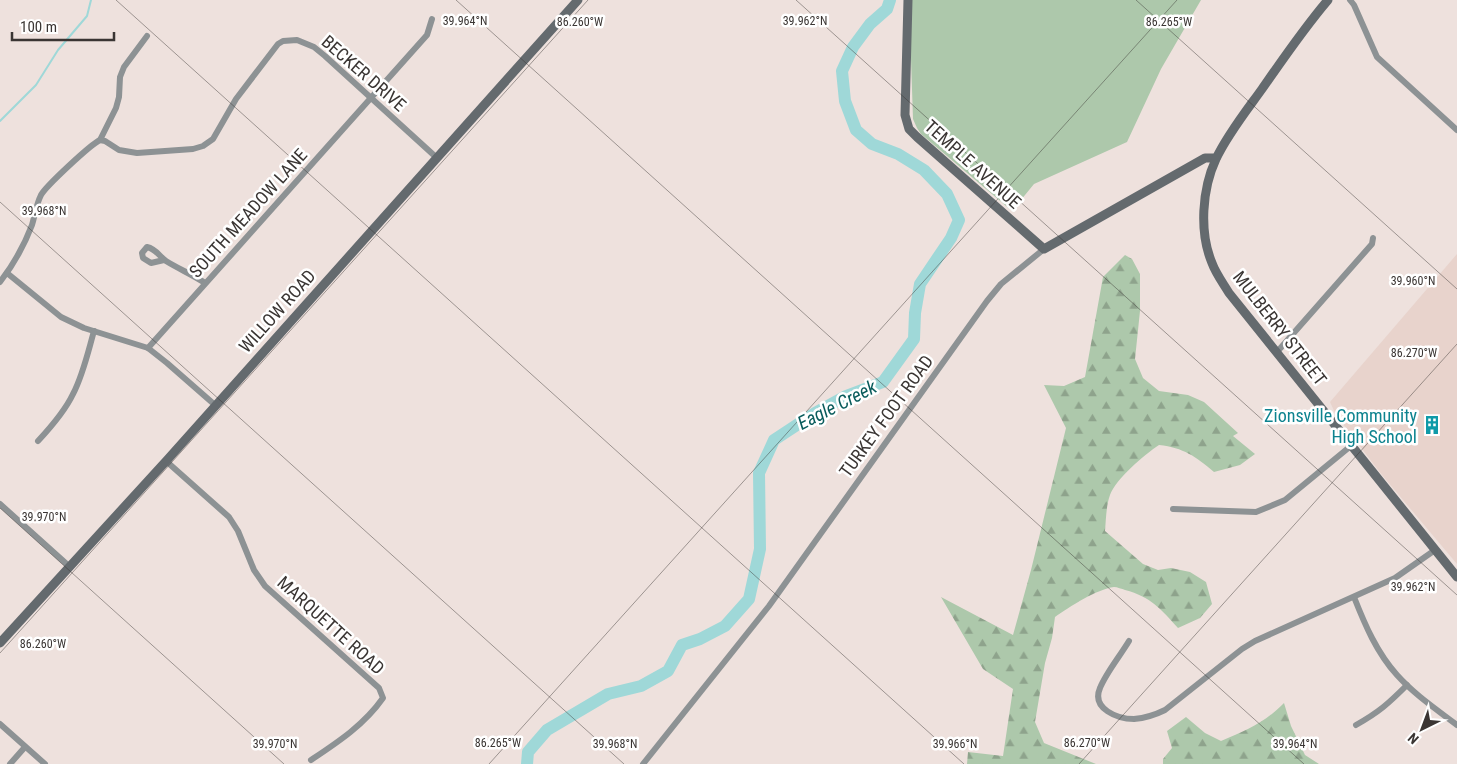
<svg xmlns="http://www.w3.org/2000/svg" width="1457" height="764" font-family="'Roboto Condensed',sans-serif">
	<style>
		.built { fill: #e8d3cc }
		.grass { fill: #adc8ab }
		.forest { fill: url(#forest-firs) }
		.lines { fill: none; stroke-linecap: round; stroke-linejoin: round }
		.stream { stroke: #9fd8d8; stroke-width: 2 }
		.river { stroke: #9fd8d8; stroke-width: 12 }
		.street { stroke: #8d9294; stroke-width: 6 }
		.secondary { stroke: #646a6e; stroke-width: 9 }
		.ticks { fill: none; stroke: #3a3533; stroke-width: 1; stroke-opacity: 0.45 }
		.labels { text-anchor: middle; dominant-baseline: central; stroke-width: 5; stroke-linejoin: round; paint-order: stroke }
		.street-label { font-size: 18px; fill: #3a3533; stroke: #fff }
		.culture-label { font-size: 18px; fill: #0d838f; stroke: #fff; text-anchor: end }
		.water-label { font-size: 19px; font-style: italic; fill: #085b5b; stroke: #fff }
		.ticks-label { font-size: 12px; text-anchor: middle; fill: #3a3533; stroke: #fff; stroke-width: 5; stroke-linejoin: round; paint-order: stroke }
	</style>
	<defs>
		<pattern id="forest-firs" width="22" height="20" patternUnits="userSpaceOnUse" patternTransform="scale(1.25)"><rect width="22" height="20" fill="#adc8ab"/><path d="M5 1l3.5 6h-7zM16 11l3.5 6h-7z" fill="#8ea38c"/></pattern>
	</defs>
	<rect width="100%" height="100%" fill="#eee1dd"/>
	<!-- built -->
	<path class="built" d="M1457 254V564L1382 475 1336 415 1330 402Z"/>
	<!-- grass -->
	<path class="grass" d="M912 0H1201L1161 69 1127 142 1034 184 1012 211 921 134 917 128 913 119 910 29Z"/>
	<!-- forest -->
	<g class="forest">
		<path d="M1125 255 1132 259 1140 274V311L1135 359 1143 378 1159 391 1188 395 1204 402 1238 433 1233 436 1255 454 1240 465 1214 472C1195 456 1184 448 1159 445 1144 455 1116 479 1110 495 1106 506 1106 520 1105 531L1143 564 1158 570 1171 568 1190 572 1206 582 1212 604 1200 618 1178 628C1161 609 1151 597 1125 590 1122 589 1117 587 1114 587 1097 589 1069 607 1055 617L1052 638 1045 663 1035 722 1044 743 1096 764H967L968 752 1003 756 1013 689 983 669 941 597 1013 635 1031 570 1066 428 1044 385 1064 386 1085 377 1103 277Z"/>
		<path d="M1284 703 1291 726 1305 755 1319 764H1163V759L1172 748 1167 731 1186 717 1205 733 1221 741C1247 730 1263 724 1284 703Z"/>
	</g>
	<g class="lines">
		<!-- stream -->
		<path class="stream" d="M0 121 36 85 58 50 87 16 91 0"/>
		<!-- river -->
		<path class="river" d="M527 764 528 752 547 730 608 694 641 686 668 671 682 645 700 639 725 626 749 599 760 549 759 473 774 440 815 413 846 396 883 382 914 339 915 313 920 284 951 238 959 220 947 194 924 170 898 154 872 144 856 130 845 101 842 71 853 47 870 24 887 9 890 0"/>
		<!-- street -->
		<g class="street">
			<path d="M1350 0 1354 5 1377 57 1457 130"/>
			<path d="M100 140 116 108 119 97 120 77 124 67 147 36"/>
			<path d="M164 260 151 263 143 258 142 253 147 247C156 249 159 256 166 261 179 269 193 275 205 283"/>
			<path d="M7 273 61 317 84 328 148 348 167 363 215 405"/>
			<path d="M0 282C14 264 24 246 32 225 35 215 36 205 41 195 46 186 90 145 100 140L105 141 119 150 137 153 193 149 203 146 213 139 236 99 278 44 283 41 297 40 314 47 325 56 437 158"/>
			<path d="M148 348 427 35 432 19"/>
			<path d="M1277 352 1372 244 1373 238"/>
			<path d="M38 441C51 427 65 411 73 394 83 375 88 352 94 331"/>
			<path d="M166 461 229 517 238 531 254 570 265 586 379 688 383 698C364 725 338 742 311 760"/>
			<path d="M0 504 70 567"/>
			<path d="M1173 509 1256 512 1285 500 1352 445"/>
			<path d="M1354 597C1365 625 1377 653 1397 675 1415 695 1436 709 1457 725"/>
			<path d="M1129 641C1120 656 1106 673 1100 688 1091 709 1118 719 1134 719 1145 718 1155 715 1165 710L1242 649 1255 641 1395 578 1435 550"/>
			<path d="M0 724 45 764"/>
			<path d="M1356 725C1379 712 1388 704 1407 685"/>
			<path d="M10 764 25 747"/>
			<path d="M643 764 769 606 987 301 1001 284 1044 249"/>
		</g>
		<!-- secondary -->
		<g class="secondary">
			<path d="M908 0 905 115 909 129 917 137 1044 249 1205 158H1216"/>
			<path d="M1328 0C1304 28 1283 59 1262 89 1247 110 1227 135 1216 159 1202 189 1199 232 1212 263 1216 274 1223 283 1229 293L1457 577"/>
			<path d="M0 643 168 459 578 0"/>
		</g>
	</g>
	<!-- ticks -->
	<path class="ticks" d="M116 0 964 764M456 0 1304 764M796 0 1457 595M1136 0 1457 289M0 202 624 764M0 508 284 764M0 653 588 0M489 764 1177 0M1079 764 1457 344"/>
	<!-- icons -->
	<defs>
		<g id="building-bare" transform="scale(1.5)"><path d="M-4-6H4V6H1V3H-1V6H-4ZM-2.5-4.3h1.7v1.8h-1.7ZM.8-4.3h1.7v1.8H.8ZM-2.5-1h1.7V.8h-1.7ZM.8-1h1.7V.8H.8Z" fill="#0f9aa8" stroke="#fff" stroke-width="2.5" paint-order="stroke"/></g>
	</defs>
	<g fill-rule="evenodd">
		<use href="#building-bare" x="1432" y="425"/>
	</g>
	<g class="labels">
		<!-- street labels -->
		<g class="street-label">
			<text transform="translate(364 73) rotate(41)">BECKER DRIVE</text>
			<text transform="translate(973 164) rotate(42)">TEMPLE AVENUE</text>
			<text transform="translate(248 213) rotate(-48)">SOUTH MEADOW LANE</text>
			<text transform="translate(277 311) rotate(-48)">WILLOW ROAD</text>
			<text transform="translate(1280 328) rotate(52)">MULBERRY STREET</text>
			<text transform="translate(886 416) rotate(-54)">TURKEY FOOT ROAD</text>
			<text transform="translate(331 625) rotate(42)">MARQUETTE ROAD</text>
		</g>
		<!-- culture labels -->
		<g class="culture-label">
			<text x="1417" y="415">Zionsville Community<tspan x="1417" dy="21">High School</tspan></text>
		</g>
		<!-- water labels -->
		<g class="water-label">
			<text transform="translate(837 405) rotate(-27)">Eagle Creek</text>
		</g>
	</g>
	<g class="ticks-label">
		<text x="465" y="25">39.964°N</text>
		<text x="805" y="25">39.962°N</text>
		<text x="580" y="26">86.260°W</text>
		<text x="1169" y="26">86.265°W</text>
		<text x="44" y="215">39.968°N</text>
		<text x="1413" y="285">39.960°N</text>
		<text x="1414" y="357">86.270°W</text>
		<text x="44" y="521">39.970°N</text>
		<text x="1413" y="591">39.962°N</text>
		<text x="43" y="648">86.260°W</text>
		<text x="498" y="747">86.265°W</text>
		<text x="1087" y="747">86.270°W</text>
		<text x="275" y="748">39.970°N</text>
		<text x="615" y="748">39.968°N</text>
		<text x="955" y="748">39.966°N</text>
		<text x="1295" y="748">39.964°N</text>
	</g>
	<!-- north arrow -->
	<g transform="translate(1422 729) rotate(222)" stroke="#ffffff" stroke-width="4" paint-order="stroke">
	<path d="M0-4L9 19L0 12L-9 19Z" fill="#3a3533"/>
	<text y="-8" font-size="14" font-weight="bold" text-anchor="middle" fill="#3a3533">N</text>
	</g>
	<!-- scale -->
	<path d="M12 32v8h102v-8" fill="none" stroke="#3a3533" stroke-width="2.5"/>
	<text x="20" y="32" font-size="15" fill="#3a3533" stroke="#ffffff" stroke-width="4" paint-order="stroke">100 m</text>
</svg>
